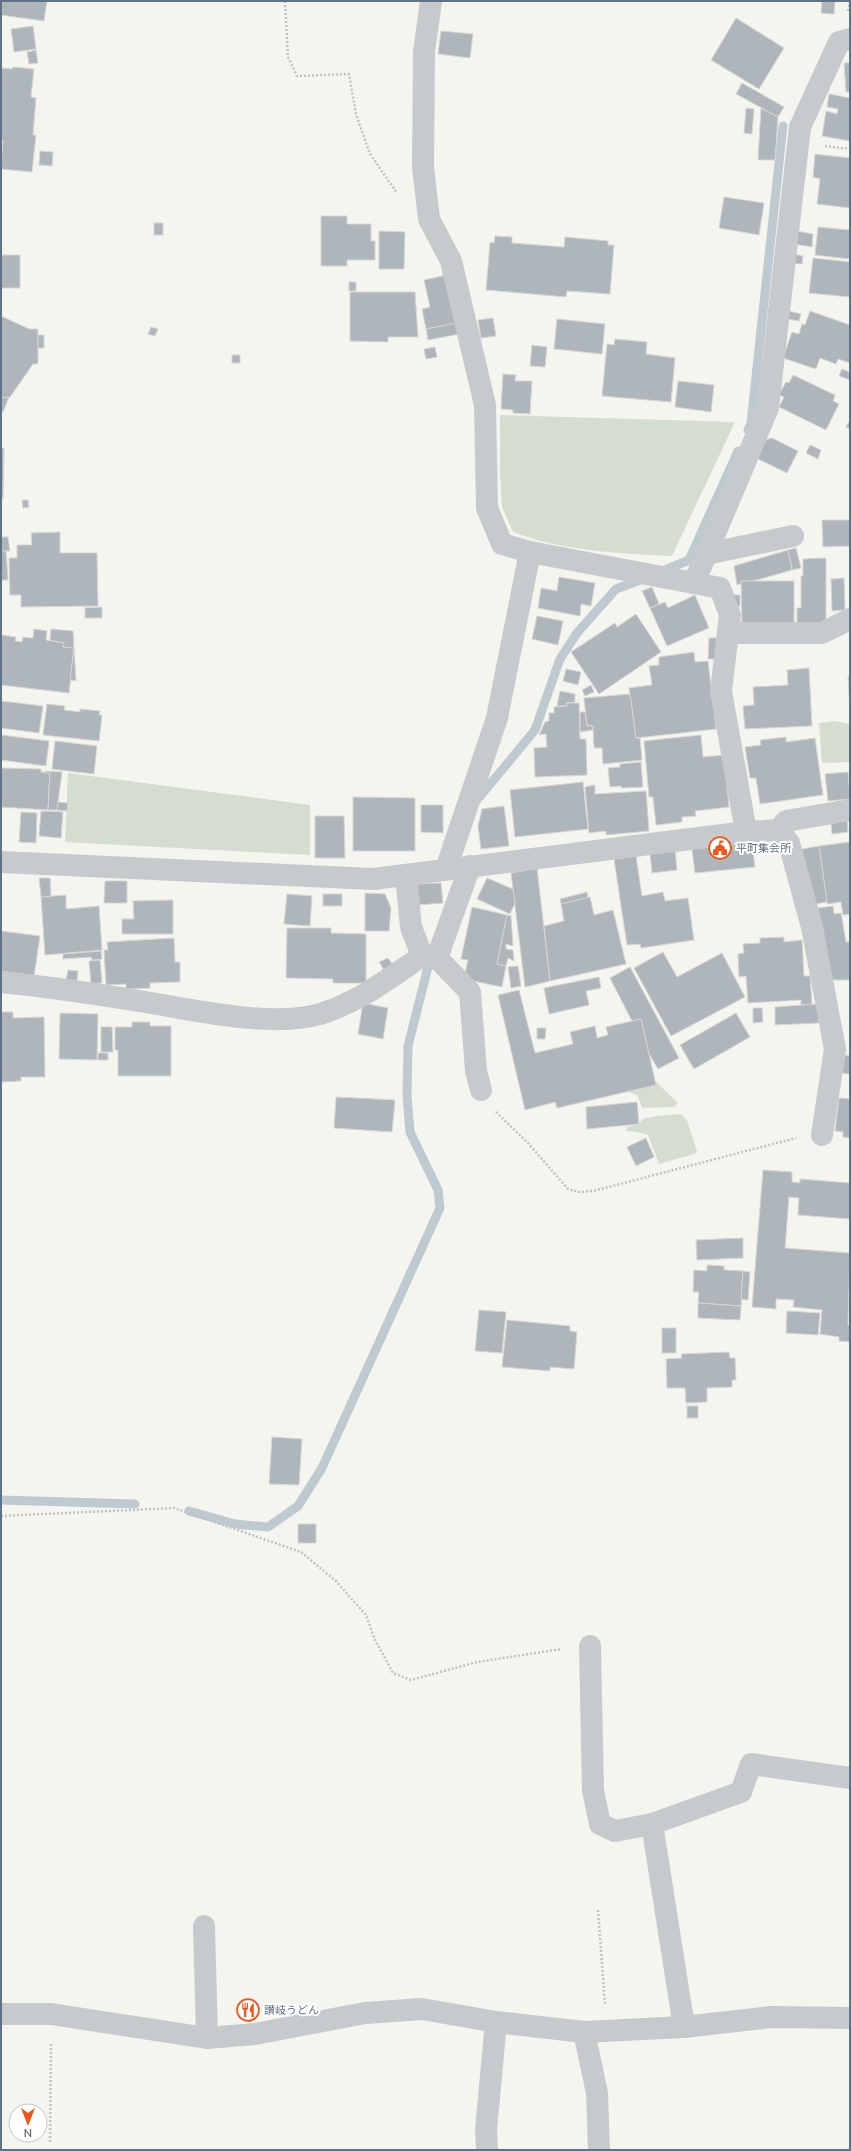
<svg xmlns="http://www.w3.org/2000/svg" width="851" height="2151" font-family="'Nunito Sans','Noto Sans JP',sans-serif">
	<style>
		.green { fill: #d5ddd1 }
		.lines { fill: none; stroke-linecap: round; stroke-linejoin: round }
		.stream { stroke: #bfcad0; stroke-width: 9 }
		.building { fill: #aeb5bb; stroke: #d6d6d3 }
		.path { stroke: #c0c1c3; stroke-width: 2.5; stroke-dasharray: 2 2; stroke-linecap: butt }
		.minor { stroke: #c7cacd; stroke-width: 22 }
		.labels { text-anchor: middle; dominant-baseline: central; stroke-width: 4; stroke-linejoin: round; paint-order: stroke }
		.poi-label { font-size: 11px; fill: #617284; stroke: #fff; text-anchor: start }
	</style>
	<rect width="100%" height="100%" fill="#f5f5f0"/>
	<!-- green -->
	<g class="green">
		<path d="M500 415 735 422 672 556C616 553 567 552 513 532L502 507 500 474Z"/>
		<path d="M835 721 850 724V762L822 763 819 723Z"/>
		<path d="M68 773 310 805V855L65 842Z"/>
		<path d="M655 1081 678 1103 675 1107 642 1108 637 1095 626 1091 627 1088Z"/>
		<path d="M681 1114 687 1120 697 1152 694 1154 659 1164 648 1135 638 1132 626 1131 627 1127 638 1124 643 1119 656 1116Z"/>
	</g>
	<g class="lines">
		<!-- stream -->
		<g class="stream">
			<path d="M748 430 751 423 783 126"/>
			<path d="M660 572 689 560 738 451"/>
			<path d="M477 800 535 730 560 659 577 633 616 589 643 579"/>
			<path d="M1 1500 135 1504"/>
			<path d="M189 1511 235 1524 268 1527 298 1506 322 1468 440 1208 438 1190 410 1132 407 1096 408 1046 428 967"/>
		</g>
	</g>
	<!-- building -->
	<g class="building">
		<path d="M2 1H47L44 21 1 15Z"/>
		<path d="M822 1H835L834 14 821 13Z"/>
		<path d="M736 18 784 48 759 89 711 60Z"/>
		<path d="M33 26 36 49 14 52 11 29Z"/>
		<path d="M441 31 473 34 470 58 438 54Z"/>
		<path d="M36 50 38 63 29 64 27 52Z"/>
		<path d="M844 63H850V92H846Z"/>
		<path d="M13 67 34 69 31 97 36 98 33 135H36L32 172 1 169 3 140H1V68L12 69Z"/>
		<path d="M742 83 784 107 778 117 736 94Z"/>
		<path d="M829 94 850 98V141L822 136 826 111 837 114 838 109 827 107Z"/>
		<path d="M746 108 754 109 752 134 744 133Z"/>
		<path d="M761 108 778 117 775 160H758Z"/>
		<path d="M40 151 53 152 52 166 39 165Z"/>
		<path d="M815 154 850 158V208L817 204 820 179 813 177Z"/>
		<path d="M724 197 764 203 759 235 719 228Z"/>
		<path d="M321 216H347V224H371V241H375V260H347V266H321Z"/>
		<rect x="154" y="223" width="9" height="12"/>
		<path d="M818 227 850 230V259L815 255Z"/>
		<path d="M379 231 405 232 404 269H379Z"/>
		<path d="M796 231 813 234 812 247 794 244Z"/>
		<path d="M495 236 512 237V243L564 247 565 237 608 241V245H614L610 294 567 291 566 297 486 290 490 242 494 243Z"/>
		<path d="M793 254 803 256 802 264 792 263Z"/>
		<rect x="1" y="255" width="19" height="33"/>
		<path d="M813 258 850 262V297L809 293Z"/>
		<path d="M447 275 456 323 426 329 422 309 430 307 424 280Z"/>
		<rect x="349" y="282" width="7" height="9"/>
		<path d="M350 292H415L418 337H388V342L350 341Z"/>
		<path d="M789 311 801 314 799 321 787 319Z"/>
		<path d="M810 311 850 325V363L838 359 836 364 820 358 816 369 783 358 792 332 799 334 802 324 805 325Z"/>
		<path d="M1 316 29 329H38V364H33L10 397 1 398Z"/>
		<path d="M493 318 496 336 481 338 478 320Z"/>
		<path d="M557 319 605 324 602 354 554 349Z"/>
		<path d="M456 323 459 334 428 340 426 329Z"/>
		<path d="M151 327 158 329 155 336 148 334Z"/>
		<rect x="38" y="335" width="6" height="13"/>
		<path d="M615 339 647 342 646 354 675 358 671 402 602 396 607 344 614 345Z"/>
		<path d="M532 345 547 347 545 367 530 366Z"/>
		<path d="M435 347 437 357 426 359 424 349Z"/>
		<rect x="232" y="355" width="8" height="8"/>
		<path d="M842 369 850 372V380L839 376Z"/>
		<path d="M503 374 516 375 515 381H532L530 414 513 413V410L501 409Z"/>
		<path d="M793 375 835 395 833 401 839 404 826 430 779 407 784 397 779 395 786 382 789 383Z"/>
		<path d="M678 381 714 385 711 412 675 407Z"/>
		<path d="M9 397 3 412 1 411V398Z"/>
		<path d="M850 420V429L846 427Z"/>
		<path d="M772 438 798 451 787 473 754 457 762 441Z"/>
		<path d="M810 445 821 450 818 459 806 453Z"/>
		<path d="M1 448H4L3 499H1Z"/>
		<path d="M22 500H28L29 507 23 508Z"/>
		<path d="M822 520H850V546L823 547Z"/>
		<path d="M60 532V553H97L98 606 21 607V595H10L9 558H17V545H32L31 533Z"/>
		<path d="M1 537H8L10 551H1Z"/>
		<path d="M796 548 801 568 792 570 788 550Z"/>
		<path d="M788 550 792 570 753 581H741V584L737 585 734 566Z"/>
		<path d="M1 551H6L8 580H1Z"/>
		<path d="M826 558V626H797V608H801V576H803V559Z"/>
		<path d="M559 577 595 583 591 606 581 604 580 616 538 608 541 588 557 591Z"/>
		<path d="M844 578 845 610 832 611 831 579Z"/>
		<path d="M741 581H794V627H742Z"/>
		<path d="M652 587 659 604 650 608 642 591Z"/>
		<path d="M695 595 709 628 667 646 650 608 665 602 668 608Z"/>
		<rect x="734" y="595" width="6" height="11"/>
		<path d="M102 607V618H85V608Z"/>
		<path d="M636 614 661 652 599 694 571 652 615 623 617 627Z"/>
		<path d="M537 616 563 621 558 645 532 639Z"/>
		<path d="M34 629 47 631 46 640 64 643 63 647 74 648 69 693 1 685V635L16 637 15 641 22 642 23 637 33 638Z"/>
		<path d="M51 629 73 631 74 648 63 647 64 643 50 640Z"/>
		<path d="M709 638H718V659H708Z"/>
		<path d="M74 648 76 681 70 680Z"/>
		<path d="M694 652 695 662 708 661 716 729 636 738 629 688 652 685 649 666 659 665V657Z"/>
		<path d="M809 668 812 726 745 729 743 706 754 705 753 687 788 685 787 670Z"/>
		<path d="M566 669 581 672 578 685 563 681Z"/>
		<path d="M850 676V712L848 677Z"/>
		<path d="M591 685 594 692 585 696 582 690Z"/>
		<path d="M560 691 575 694V702L566 703 567 706H557Z"/>
		<path d="M630 694 636 738H640L642 760 603 764 602 748H594L593 726H587L584 698Z"/>
		<path d="M1 701 43 706 39 733 1 728Z"/>
		<path d="M567 703H579L580 739H586L587 775 535 777 534 748 547 747 546 734 539 735 545 722 549 721V713H554V707L567 706Z"/>
		<path d="M47 704 65 706 64 710 80 712V709L100 711 99 715H102L99 741 43 735Z"/>
		<path d="M580 712H585L587 726H593V730L580 732Z"/>
		<path d="M1 735 49 741 46 766 1 760Z"/>
		<path d="M701 735 703 757 724 755 729 807 695 811 696 816 682 817V822L656 825 653 797H649L644 741Z"/>
		<path d="M786 737V742L815 738 823 795 760 804 756 778H750L745 747 761 745 760 740Z"/>
		<path d="M55 741 97 746 94 774 52 769Z"/>
		<path d="M641 762 643 787 621 788V786L610 787 608 768 620 767V764Z"/>
		<path d="M1 768 41 769V772L50 773 48 810 1 807Z"/>
		<path d="M45 771 62 772 57 810H48L50 773H45Z"/>
		<path d="M848 772 850 799 828 801 825 774Z"/>
		<path d="M583 782 588 829 515 837 510 790Z"/>
		<path d="M595 785V794L646 791 649 831 606 835V831L589 833 585 787Z"/>
		<path d="M353 797 415 798V851H353Z"/>
		<path d="M58 802 68 803 67 811 57 810Z"/>
		<path d="M421 805H443V833L421 832Z"/>
		<path d="M504 806 509 846 481 849 478 826 482 809Z"/>
		<path d="M41 811 63 812 61 838 39 836Z"/>
		<path d="M21 812 37 813 36 843 19 842Z"/>
		<path d="M315 816H344L345 858H315Z"/>
		<path d="M847 819 848 832 832 834 831 821Z"/>
		<path d="M850 842V914L843 915 841 902 827 904 819 846Z"/>
		<path d="M752 843 755 867 695 873 692 849Z"/>
		<path d="M819 846 827 902 809 905 797 850Z"/>
		<path d="M675 850 677 870 652 873 650 854Z"/>
		<path d="M636 856 642 896 663 892 665 901 688 898 694 940 641 948 640 944 627 945 614 859Z"/>
		<path d="M537 868 550 981 525 987 511 873Z"/>
		<path d="M39 878H50L51 897H41Z"/>
		<path d="M487 878 513 889 515 903 510 914 477 899Z"/>
		<path d="M105 881H127V903H104Z"/>
		<path d="M441 883 443 903 418 905 417 884Z"/>
		<path d="M587 892 588 898 561 904 560 899Z"/>
		<path d="M365 893 385 894 391 908 389 931H365Z"/>
		<path d="M287 894 312 896 310 926 284 924Z"/>
		<rect x="323" y="894" width="19" height="12"/>
		<path d="M66 895V909L99 906 102 950 45 955 41 897Z"/>
		<path d="M590 897 594 915 613 910 626 964 550 981 544 926 564 921 561 904Z"/>
		<path d="M173 900V934H122V919H134L133 901Z"/>
		<path d="M833 906 834 914 841 913 846 942H850V980H829L818 908Z"/>
		<path d="M472 907 507 915 497 964 506 966 502 987 464 979 468 960 461 959Z"/>
		<path d="M507 915 511 916 513 946 506 944V949L513 950 514 961 508 958 506 966 497 964Z"/>
		<path d="M287 928H331V933L366 934V983H333V979L286 978Z"/>
		<path d="M1 931 40 936 34 976 1 971Z"/>
		<path d="M784 937V942L802 940 804 976H810L812 1004 801 1005V1000L748 1003 746 976 739 977 738 954 744 953 743 944 760 943V938Z"/>
		<path d="M174 938 175 962H180V982L150 983V988L126 989V984L106 985 104 950H108L107 942Z"/>
		<path d="M101 951 102 959 92 960 91 957 63 959V954Z"/>
		<path d="M663 952 677 977 722 953 745 997 671 1036 634 968Z"/>
		<path d="M388 958 393 965 384 970 379 962Z"/>
		<path d="M100 960 102 983 91 984 89 961Z"/>
		<path d="M518 966 521 986 511 988 508 967Z"/>
		<path d="M630 967 679 1058 658 1069 648 1052 641 1019 632 1021 610 978Z"/>
		<path d="M68 970 78 971 77 981 66 980Z"/>
		<path d="M599 977 601 988 586 991 589 1005 549 1014 544 988Z"/>
		<path d="M519 990 535 1053 573 1044 570 1032 595 1026 597 1038 608 1035 606 1027 641 1019 656 1085 557 1108 555 1102 525 1110 498 995Z"/>
		<path d="M363 1003 388 1008 383 1039 358 1034Z"/>
		<path d="M817 1004 819 1023 775 1025V1007Z"/>
		<path d="M753 1008H762L763 1022 753 1023Z"/>
		<path d="M1 1012H13V1018L44 1017 45 1077H21V1081L1 1082Z"/>
		<path d="M60 1013 98 1014 97 1060 59 1059Z"/>
		<path d="M736 1013 750 1037 694 1069 680 1045Z"/>
		<path d="M132 1022H150V1026H171V1076H118V1050H115V1027H132Z"/>
		<path d="M101 1027H112L113 1052H101Z"/>
		<path d="M537 1028H546L545 1039H537Z"/>
		<rect x="98" y="1053" width="10" height="7"/>
		<path d="M845 1055 850 1056V1074L842 1073Z"/>
		<path d="M336 1097 395 1100 392 1132 334 1128Z"/>
		<path d="M839 1098 850 1099V1138L843 1137V1132L835 1131Z"/>
		<path d="M637 1102 639 1124 587 1129 586 1107Z"/>
		<path d="M646 1138 654 1157 636 1166 627 1147Z"/>
		<path d="M763 1170 792 1172V1182L800 1183V1179L850 1183V1219L798 1215 799 1198 789 1197 785 1248 850 1253 848 1325H850V1342L839 1341V1337L820 1334 822 1310 793 1307 794 1300 776 1299V1309L752 1307Z"/>
		<path d="M743 1238V1258L697 1260 696 1240Z"/>
		<path d="M707 1265 724 1266V1270L743 1271 741 1306 698 1303 699 1292H693L694 1270 707 1271Z"/>
		<path d="M743 1271 750 1272 748 1300 741 1299Z"/>
		<path d="M698 1303 741 1306 740 1320 698 1318Z"/>
		<path d="M479 1310 506 1312 502 1353 475 1351Z"/>
		<path d="M787 1311 820 1313 818 1335 786 1333Z"/>
		<path d="M507 1320 570 1326V1331L577 1332 574 1369 550 1367V1371L502 1367Z"/>
		<rect x="662" y="1328" width="14" height="25"/>
		<path d="M729 1352 730 1358H735L736 1380H732V1387L707 1388V1402L686 1403 685 1388H667L666 1359 682 1358 681 1354Z"/>
		<rect x="687" y="1406" width="11" height="12"/>
		<path d="M272 1437 302 1439 299 1485 269 1484Z"/>
		<rect x="298" y="1524" width="18" height="19"/>
	</g>
	<g class="lines">
		<!-- path -->
		<g class="path">
			<path d="M285 1 288 57 297 76 349 74 356 114 370 154 397 193"/>
			<path d="M848 11 850 1"/>
			<path d="M825 146 850 149"/>
			<path d="M496 1112 528 1143 568 1189 579 1192 593 1191 796 1138"/>
			<path d="M1 1516 174 1508 301 1552 336 1581 366 1615 375 1640 393 1673 411 1680 477 1662 562 1649"/>
			<path d="M598 1910 605 2004"/>
			<path d="M50 2142 51 2043"/>
		</g>
		<!-- minor -->
		<g class="minor">
			<path d="M431 1 424 52 423 167 429 219 451 261 485 405 487 508 502 544 530 552 720 588 730 615 721 691 746 832"/>
			<path d="M706 554 793 536"/>
			<path d="M694 583 768 408 800 127 839 42 850 39"/>
			<path d="M728 633H822L850 619"/>
			<path d="M779 830 786 821 850 810"/>
			<path d="M1 862 373 879 746 832 779 830 789 843 812 927 835 1049 822 1135"/>
			<path d="M446 869 497 718 530 552"/>
			<path d="M406 875 411 927 422 956"/>
			<path d="M437 958 470 866"/>
			<path d="M1 982C50 987 97 994 145 1002 195 1010 271 1028 320 1014 359 1002 388 979 422 956L437 958 470 992 476 1071 481 1090"/>
			<path d="M590 1646 593 1790 600 1824 615 1831 652 1824 741 1792 751 1764 850 1778"/>
			<path d="M652 1824 684 2027"/>
			<path d="M204 1926 207 2038"/>
			<path d="M1 2014H51L207 2038 255 2034 365 2013 422 2009 496 2022 584 2032 684 2027 771 2017 850 2018"/>
			<path d="M584 2032 597 2093 599 2150"/>
			<path d="M487 2150 486 2130 496 2022"/>
		</g>
	</g>
	<!-- icons -->
	<defs>
		<g id="civic-ring" transform="scale(1.15)"><circle r="9.5" fill="#fff" stroke="#f15414" stroke-width="1.5"/><path d="M-.6-6.5H3V-4.5H.6V-3L4-1V1h2V6H-6V1h2V-1L-.6-3ZM-1.2 2.5V6h2.4V2.5Z" fill="#f15414"/></g>
		<g id="restaurant-ring" transform="scale(1.15)"><circle r="9.5" fill="#fff" stroke="#f15414" stroke-width="1.5"/><path d="M-5-6h1v4h1v-4h1v4h1v-4h1v5L-1.5 .5V6h-2V.5L-5-1ZM5-6V6H3V1.5H1.5Q1.5-4 5-6Z" fill="#f15414"/></g>
	</defs>
	<g fill-rule="evenodd">
		<use href="#civic-ring" x="720" y="848"/>
		<use href="#restaurant-ring" x="248" y="2010"/>
	</g>
	<g class="labels">
		<!-- poi labels -->
		<g class="poi-label">
			<text x="736" y="848">平町集会所</text>
			<text x="264" y="2010">讃岐うどん</text>
		</g>
	</g>
	<!-- border -->
	<rect width="851" height="2151" fill="none" stroke="#617284" stroke-width="4"/>
	<!-- north arrow -->
	<g transform="translate(28 2123) rotate(180)"><circle r="19" fill="#ffffff" stroke="#c0c7ce"/>
	<path d="M0-3L7 15L0 10L-7 15Z" fill="#f15414"/>
	<text y="-6" font-size="11" font-weight="bold" text-anchor="middle" fill="#617284">N</text>
	</g>
</svg>
